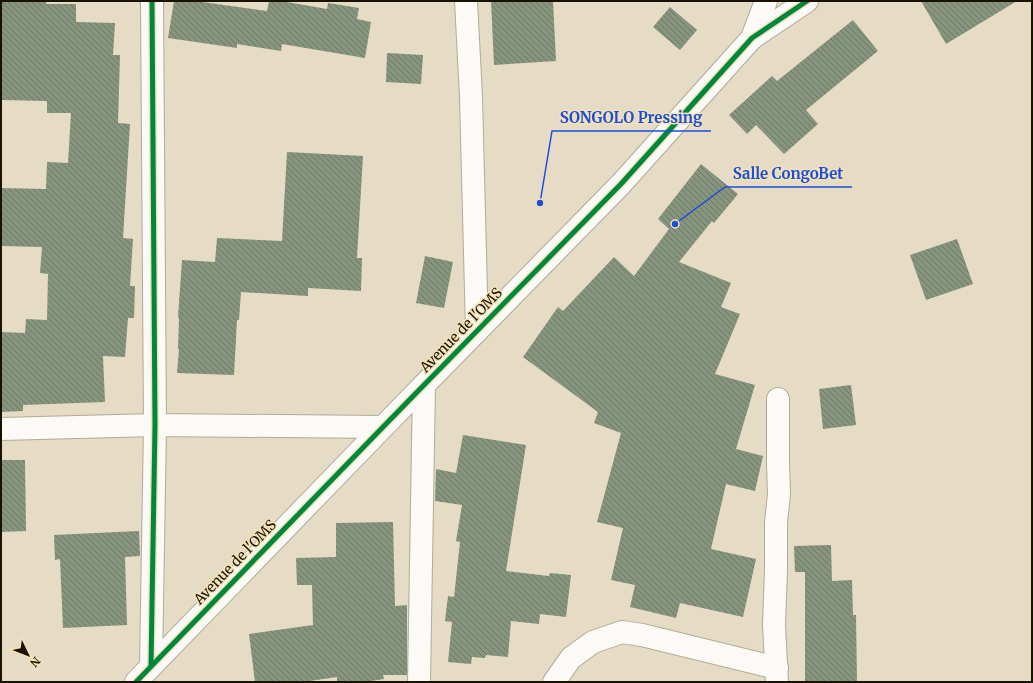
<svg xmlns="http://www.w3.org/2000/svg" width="1033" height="683" font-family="Merriweather,serif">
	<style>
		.building { fill: url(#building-back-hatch) }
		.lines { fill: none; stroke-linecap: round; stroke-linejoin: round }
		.minor-casing { stroke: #b1aa98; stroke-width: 24 }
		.tertiary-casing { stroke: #b1aa98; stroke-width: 24 }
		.minor { stroke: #fbfaf6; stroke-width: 22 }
		.tertiary { stroke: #fbfaf6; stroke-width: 22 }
		.cycleway-casing { stroke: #f4e2b7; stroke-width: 8 }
		.cycleway { stroke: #00873e; stroke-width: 5 }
		.labels { text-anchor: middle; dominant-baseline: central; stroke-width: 3; stroke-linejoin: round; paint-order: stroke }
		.street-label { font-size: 14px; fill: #181203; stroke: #f4e2b7 }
		.leader { fill: none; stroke: #1d4ed8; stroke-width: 1.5 }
		.callout-dot { fill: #1d4ed8; stroke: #f4e2b7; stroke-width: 1.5 }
		.callout-label { font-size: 15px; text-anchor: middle; font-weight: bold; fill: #1d4ed8; stroke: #f4e2b7; stroke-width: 3; stroke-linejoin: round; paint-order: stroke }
	</style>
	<defs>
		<pattern id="building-back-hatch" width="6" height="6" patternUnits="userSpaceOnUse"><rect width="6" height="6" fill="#87947e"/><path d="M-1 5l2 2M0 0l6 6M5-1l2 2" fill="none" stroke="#6d7765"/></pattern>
	</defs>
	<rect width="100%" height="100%" fill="#e6dcc5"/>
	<!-- building -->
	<g class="building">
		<path d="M1 1 46 2V4H76V22L115 23 113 55H120L118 123 130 124 123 238 133 239 130 286H135L134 318H128L125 357 103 356 105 402 23 405V411L1 412V332L25 333 26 319 47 320 48 274 40 273 42 247 1 246V188L46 189 47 162 68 163 71 113H47V101L1 100Z"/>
		<path d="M174 1H195L267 11 269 1H281L327 9 328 3 359 8 357 19 371 22 365 58 282 44 281 51 237 44V48L168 38Z"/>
		<path d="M491 1H553L556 61 494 65Z"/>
		<path d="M921 1H1017L946 44Z"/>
		<path d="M670 7 697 30 680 50 653 27Z"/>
		<path d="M853 20 878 51 806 110 818 124 784 154 756 125 747 134 729 115 772 76 777 81Z"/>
		<path d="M387 53 423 55 421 84 386 82Z"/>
		<path d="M287 152 363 156 357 258H362L361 291 308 288V296L241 292 239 320H237L234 375 177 373 179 349H178L179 318 178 317 182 260 215 262 217 238 282 241Z"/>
		<path d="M701 164 738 194 714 223 712 221 679 262 731 283 721 307 740 314 715 374 755 385 736 449 763 456 755 491 726 484 711 549 756 559 743 617 680 603 676 618 630 607 635 585 611 580 623 528 597 522 621 433 594 423 598 412 523 357 558 307 563 311 614 257 634 276 669 229 658 219Z"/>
		<path d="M957 239 973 284 926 300 910 255Z"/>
		<path d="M425 256 453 262 444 308 416 303Z"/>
		<path d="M851 385 856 425 823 429 819 389Z"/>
		<path d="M463 435 526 445 506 571 549 576 550 573 571 575 566 617 540 614 539 624 511 621 508 657 486 655 485 658 472 657 471 664 448 662 452 622 445 621 448 596 454 597 460 542 456 541 462 505 435 501 436 469 456 473Z"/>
		<path d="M1 460H25L26 531 1 532Z"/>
		<path d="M393 522 395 606 407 605V675H383L384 679 365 682H337V677L303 682H255L249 634 313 625 312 585H297L296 558 336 557V523Z"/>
		<path d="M139 531 140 556 125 557 127 625 63 628 60 559 55 560 54 535Z"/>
		<path d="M831 545 832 581 852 580 853 615H856L857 682H805V572H795L794 546Z"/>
	</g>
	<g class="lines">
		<!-- minor casing -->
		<g class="minor-casing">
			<g id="minor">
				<path d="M466 1 471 97 477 331"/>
				<path d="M752 38 766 1"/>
				<path d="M1 429 155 425 383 427"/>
				<path d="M151 666 155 425 152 1"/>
				<path d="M419 682 424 385"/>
				<path d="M554 682 571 658 593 642 622 632 642 635 777 668"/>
				<path d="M777 682 774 625 776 570V522L779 494 778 465V399"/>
			</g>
		</g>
		<!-- tertiary casing -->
		<g class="tertiary-casing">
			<path id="tertiary" d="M136 682 383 427 424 385 621 184 752 38 807 1"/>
		</g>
		<!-- minor -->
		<use href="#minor" class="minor"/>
		<!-- tertiary -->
		<use href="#tertiary" class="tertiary"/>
		<!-- cycleway casing -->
		<g class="cycleway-casing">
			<g id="cycleway">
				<path d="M151 666 155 425 152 1"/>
				<path d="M136 682 383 427 424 385 621 184 752 38 807 1"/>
			</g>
		</g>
		<!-- cycleway -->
		<use href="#cycleway" class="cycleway"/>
	</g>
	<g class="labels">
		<!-- street labels -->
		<g class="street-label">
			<text transform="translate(461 330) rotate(-46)">Avenue de l'OMS</text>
			<text transform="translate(235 562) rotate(-46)">Avenue de l'OMS</text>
		</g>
	</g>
	<!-- callouts -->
	<path class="leader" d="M540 203L552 131H711M675 224L725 187H852"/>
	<g class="callout-dot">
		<circle cx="540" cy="203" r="4"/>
		<circle cx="675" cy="224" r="4"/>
	</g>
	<g class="callout-label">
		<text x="631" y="123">SONGOLO Pressing</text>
		<text x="788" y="179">Salle CongoBet</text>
	</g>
	<!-- border -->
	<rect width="1033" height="683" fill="none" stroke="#181203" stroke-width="4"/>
	<!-- north arrow -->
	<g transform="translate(28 655) rotate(133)" stroke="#f4e2b7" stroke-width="3" paint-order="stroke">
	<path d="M0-3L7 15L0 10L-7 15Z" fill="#181203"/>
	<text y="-6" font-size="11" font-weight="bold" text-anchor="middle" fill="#181203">N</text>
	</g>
</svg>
